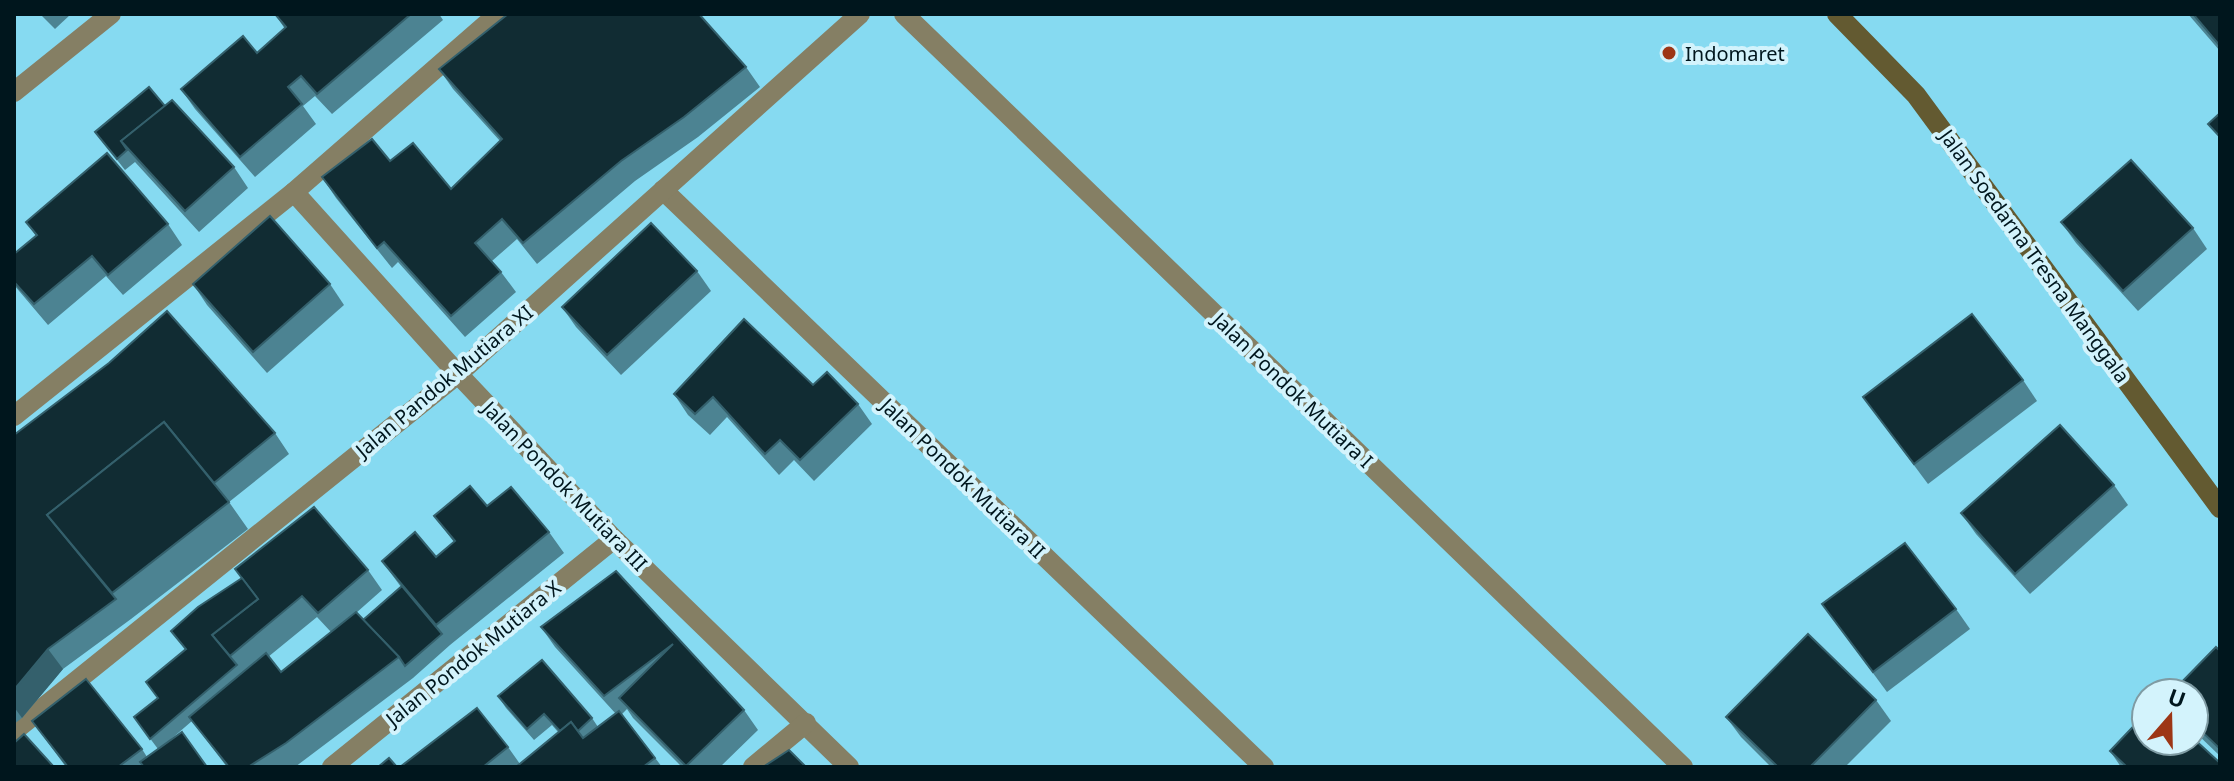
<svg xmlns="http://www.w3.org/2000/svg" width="2234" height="781" font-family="'Noto Sans',sans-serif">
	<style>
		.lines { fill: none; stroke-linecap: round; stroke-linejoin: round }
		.minor { stroke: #857f64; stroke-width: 20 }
		.secondary { stroke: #635a31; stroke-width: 20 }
		.wall { fill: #4c8392; fill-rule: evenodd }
		.shaded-wall { fill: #34606c }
		.building { fill: #112c33; stroke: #34606c; stroke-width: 2 }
		.poi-dot { fill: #9d3616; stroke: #d3f3fc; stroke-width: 3 }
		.labels { text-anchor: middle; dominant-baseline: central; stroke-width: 8; stroke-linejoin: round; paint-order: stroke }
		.poi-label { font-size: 20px; fill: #00161d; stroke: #d3f3fc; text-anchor: start }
		.street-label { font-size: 20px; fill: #00161d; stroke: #d3f3fc }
	</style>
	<rect width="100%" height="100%" fill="#86daf1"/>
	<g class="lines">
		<!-- minor -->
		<g class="minor">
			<path d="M904 14 1683 767"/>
			<path d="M14 92 111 14"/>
			<path d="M663 190 1264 767"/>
			<path d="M294 192 458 374 614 539 849 767"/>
			<path d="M14 416 294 192 498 14"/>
			<path d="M14 731 458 374 860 14"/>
			<path d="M332 767 614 539"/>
			<path d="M753 767 806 723"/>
		</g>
		<!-- secondary -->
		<path class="secondary" d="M1837 14 1916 95 2220 508"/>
	</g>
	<!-- wall -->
	<g class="wall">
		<path d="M40 14H71L55 29Z"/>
		<path d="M275 14H439L443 20 332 114 315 96 303 106 316 124 255 177 195 109 181 89 257 53 285 29Z"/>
		<path d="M508 14H703L701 16 746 67 760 87 698 137 635 181 537 264 517 239 492 261 501 272 516 292 465 337 398 262 392 268 336 198 322 177 390 161 451 189 500 141 453 89 439 69Z"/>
		<path d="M2188 14H2220V51Z"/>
		<path d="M165 106 234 167 248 188 199 232 135 162 125 170 95 132Z"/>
		<path d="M26 222 168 224 182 245 123 295 106 276 48 325 14 285V254L36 236Z"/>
		<path d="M2061 222 2193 228 2207 249 2138 311 2076 243Z"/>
		<path d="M697 271 711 291 621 375 576 327 562 307Z"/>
		<path d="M193 284H330L344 305 267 373 207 305Z"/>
		<path d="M2023 380 2037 401 1928 484 1863 397Z"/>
		<path d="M813 385 858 404 872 424 814 481 794 460 779 475 727 417 710 435 688 415 674 394Z"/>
		<path d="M275 433 289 454 229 502 248 529 131 619 63 669 22 718 14 724V435Z"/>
		<path d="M2114 485 2128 505 2030 594 1976 534 1961 513Z"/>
		<path d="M487 506 549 532 564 553 450 645 413 678 295 767H227L192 721 163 746 207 767H66L32 721 142 749 147 757 158 749 134 717 158 699 185 649 171 631 368 570 382 590 356 613 363 620 401 587 382 561 436 557 454 542 434 516ZM317 617 331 632 281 672 268 657Z"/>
		<path d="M616 571 744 710 758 730 720 767H682L633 718 627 709 622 714 662 767H400L508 747 520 764 558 732 552 725 534 740 506 708 498 696 592 718 598 727 616 714 555 647 541 627Z"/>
		<path d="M1822 604 1956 609 1970 629 1887 692Z"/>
		<path d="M2220 651V756L2194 731V693Z"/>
		<path d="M1876 700 1891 721 1845 767H1771L1741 737 1726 717Z"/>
		<path d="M2110 751 2220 767H2121Z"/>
	</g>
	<!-- shaded-wall -->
	<path class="shaded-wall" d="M48 649 63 669 22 718 14 707V690Z"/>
	<!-- building -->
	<g class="building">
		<path d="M275 14H411L317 94 301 76 288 87 302 104 240 157 181 89 243 36 257 53 286 27Z"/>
		<path d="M508 14H699L746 67 684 117 621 161 523 243 502 219 475 243 501 272 451 316 384 242 377 248 322 177 372 139 390 161 413 143 451 189 502 139 439 69Z"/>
		<path d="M2193 14H2220V46Z"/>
		<path d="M149 87 165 106 121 141 127 150 117 159 95 132Z"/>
		<path d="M172 100 234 167 185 211 121 141Z"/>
		<path d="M2220 113V137L2208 124Z"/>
		<path d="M107 153 168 224 108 275 92 256 34 304 14 282V254L37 235 26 222Z"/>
		<path d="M2131 160 2193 228 2123 291 2061 222Z"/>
		<path d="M270 216 330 284 253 352 193 284Z"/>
		<path d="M651 223 697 271 607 355 562 307Z"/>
		<path d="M167 311 275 433 214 483 164 422 47 515 116 599 48 649 14 690V435L109 363Z"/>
		<path d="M1972 314 2023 380 1914 464 1863 397Z"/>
		<path d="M744 319 813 385 827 372 858 404 800 460 780 440 765 454 713 397 695 414 674 394Z"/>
		<path d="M164 422 229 502 112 593 47 515Z"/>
		<path d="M2060 425 2114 485 2015 574 1961 513Z"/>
		<path d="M470 486 487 506 511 487 549 532 436 625 382 561 415 532 436 557 455 541 434 516Z"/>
		<path d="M314 507 368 570 318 613 302 596 230 656 212 635 258 599 235 569Z"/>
		<path d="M1905 543 1956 609 1873 672 1822 604Z"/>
		<path d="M616 571 744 710 686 766 619 698 673 644 604 696 541 627Z"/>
		<path d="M242 578 258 599 212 635 237 665 150 739 134 717 158 698 146 682 186 649 171 631 198 607Z"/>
		<path d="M402 586 442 634 405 666 399 657 363 620Z"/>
		<path d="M356 612 399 657 286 743 248 767H229L189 717 266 653 281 672Z"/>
		<path d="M1808 634 1876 700 1810 767H1778L1726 717Z"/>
		<path d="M2216 647 2220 651V749L2194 724V693H2171Z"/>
		<path d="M542 660 592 718 578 731 571 722 560 731 544 714 527 729 498 696Z"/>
		<path d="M86 679 142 749 118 767H68L32 721Z"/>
		<path d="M477 708 508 747 483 767H400Z"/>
		<path d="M619 711 655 758 643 767H516L571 722 583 738Z"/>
		<path d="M2146 713V741H2194V739L2220 763V767H2127L2110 751Z"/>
		<path d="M182 732 207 767H144L140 762Z"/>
		<path d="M24 734 54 767H14V743Z"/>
		<path d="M789 750 806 767H763Z"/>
		<path d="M389 758 397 767H378Z"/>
	</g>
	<!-- markers -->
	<circle class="poi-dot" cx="1669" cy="53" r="8"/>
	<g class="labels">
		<!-- poi labels -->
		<g class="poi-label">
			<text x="1685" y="53">Indomaret</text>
		</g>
		<!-- street labels -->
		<g class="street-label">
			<text transform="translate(2035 256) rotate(54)">Jalan Soedarna Tresna Manggala</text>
			<text transform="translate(444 381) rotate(-40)">Jalan Pandok Mutiara XI</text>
			<text transform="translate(1293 390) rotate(44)">Jalan Pondok Mutiara I</text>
			<text transform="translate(963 478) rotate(44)">Jalan Pondok Mutiara II</text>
			<text transform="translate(565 486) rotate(46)">Jalan Pondok Mutiara III</text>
			<text transform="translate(473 653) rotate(-39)">Jalan Pondok Mutiara X</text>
		</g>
	</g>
	<!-- border -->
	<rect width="2234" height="781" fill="none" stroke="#00161d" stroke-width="32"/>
	<!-- north arrow -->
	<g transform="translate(2170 717) rotate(20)"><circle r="38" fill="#d3f3fc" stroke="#7f9ba3" stroke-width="2"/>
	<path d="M0-6L14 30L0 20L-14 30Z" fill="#9d3616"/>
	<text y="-12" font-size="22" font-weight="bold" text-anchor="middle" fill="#00161d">U</text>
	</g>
</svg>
